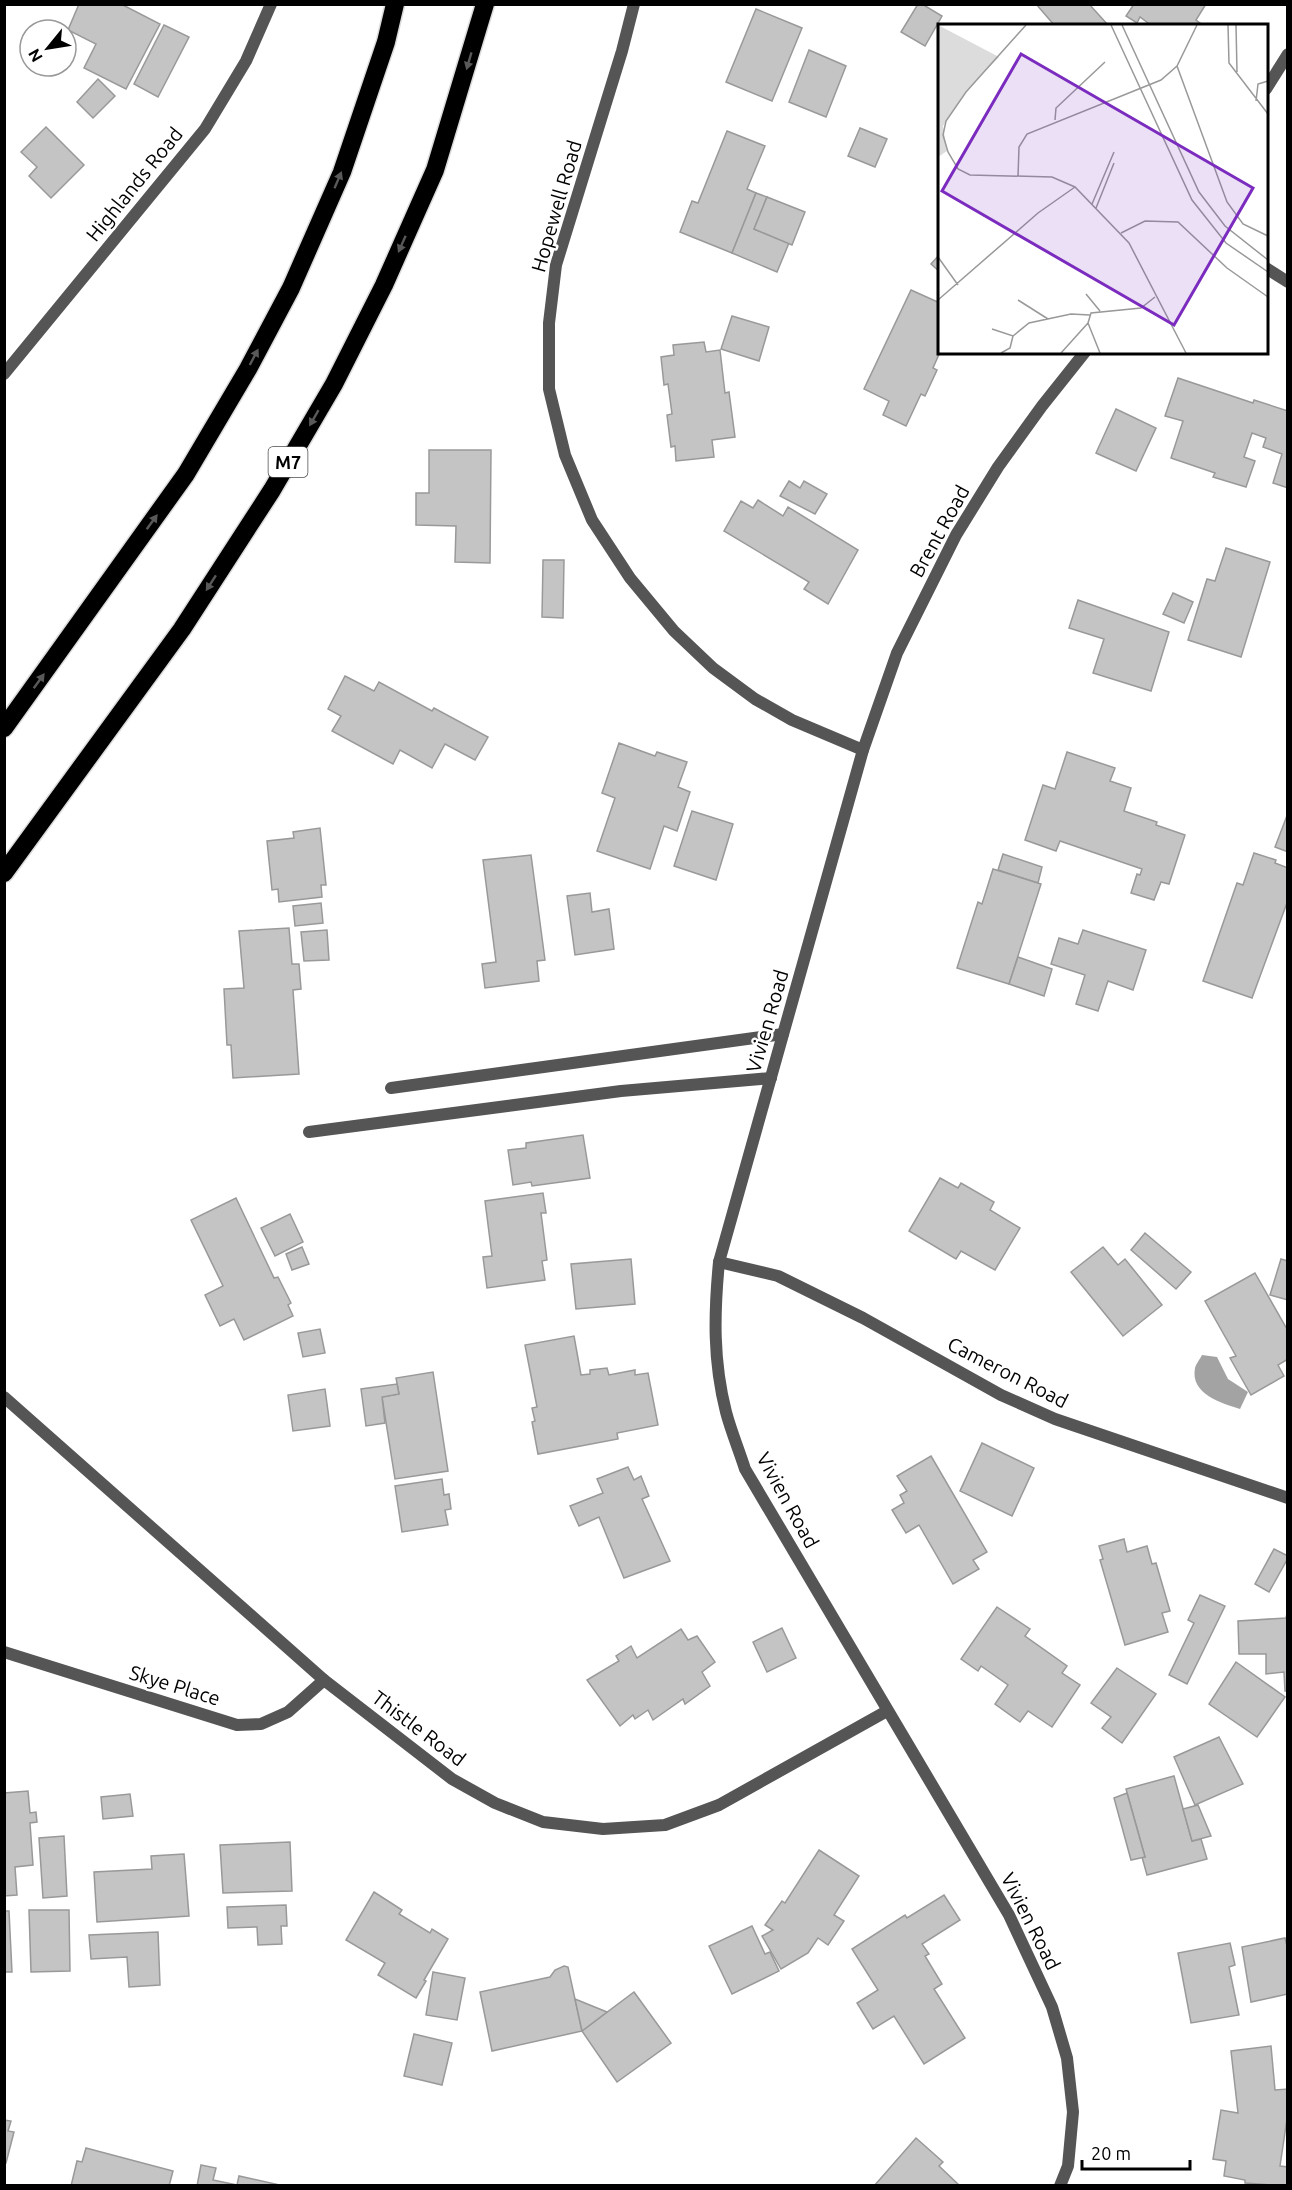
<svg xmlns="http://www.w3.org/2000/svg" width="1292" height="2190" font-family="Ubuntu,sans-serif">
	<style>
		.water { fill: #a3a3a3 }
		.building { fill: #c4c4c4; stroke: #999; stroke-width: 1.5 }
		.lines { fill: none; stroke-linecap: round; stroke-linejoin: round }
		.motorway-casing { stroke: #dbdbdb; stroke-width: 21 }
		.service { stroke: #555; stroke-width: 12 }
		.minor { stroke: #555; stroke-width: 12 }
		.motorway { stroke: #000; stroke-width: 18 }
		.oneway { fill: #595959 }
		.labels { text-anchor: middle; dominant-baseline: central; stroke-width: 5; stroke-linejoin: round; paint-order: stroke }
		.shield { fill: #fff; stroke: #4c4c4c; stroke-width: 1.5 }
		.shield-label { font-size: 18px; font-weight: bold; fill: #000 }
		.street-label { font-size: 20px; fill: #000; stroke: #fff }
		.inset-road { fill: none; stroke: #999; stroke-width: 1.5 }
		.view { fill: #7b2cbf; fill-opacity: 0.15; stroke: #7b2cbf; stroke-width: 3 }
		.inset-edge { fill: none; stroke: #000; stroke-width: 3 }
	</style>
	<rect width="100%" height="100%" fill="#fff"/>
	<!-- water -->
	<path class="water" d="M1202 1355 1217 1357 1228 1379 1248 1392 1240 1409C1221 1403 1190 1394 1195 1368 1196 1364 1200 1359 1202 1355Z"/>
	<!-- building -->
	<g class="building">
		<path d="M79 4H121L160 24 126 89 84 68 96 44 68 30Z"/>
		<path d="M918 4H922L942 16 925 46 901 32Z"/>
		<path d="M1036 4H1089L1108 25 1055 26Z"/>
		<path d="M1134 4H1206L1196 20 1204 26H1152L1140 17 1137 23 1126 16Z"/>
		<path d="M756 9 802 28 772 101 726 82Z"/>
		<path d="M164 25 189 37 158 97 134 84Z"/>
		<path d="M809 50 846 66 826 117 789 102Z"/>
		<path d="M98 79 115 96 93 118 77 102Z"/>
		<path d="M46 127 84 165 51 198 29 176 37 167 21 152Z"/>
		<path d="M860 128 887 139 875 167 848 156Z"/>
		<path d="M727 131 765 146 747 189 756 193 732 253 680 232 692 201 698 203Z"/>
		<path d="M756 193 767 197 754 229 789 243 777 272 732 253Z"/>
		<path d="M767 197 805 212 792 245 754 229Z"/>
		<path d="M940 254V272L931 264Z"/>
		<path d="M911 290 940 303V352L933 368 937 370 925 396 921 394 906 426 883 415 889 401 864 389Z"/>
		<path d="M732 316 769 327 759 361 721 349Z"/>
		<path d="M704 342 706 352 720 350 725 393 729 392 735 437 712 440 714 457 676 461 675 446 671 447 667 415 672 414 668 384 664 385 661 357 674 355 673 345Z"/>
		<path d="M1178 378 1253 403 1254 400 1288 411V488L1273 483 1282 454 1263 447 1266 438 1252 433 1244 457 1255 461 1246 487 1213 477 1215 473 1171 458 1183 421 1165 416Z"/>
		<path d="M1116 409 1156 428 1136 471 1096 453Z"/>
		<path d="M429 450H491L490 563 455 562 456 526 416 525V493H429Z"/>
		<path d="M789 481 800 488 804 481 827 494 815 514 780 496Z"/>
		<path d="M758 500 783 516 788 507 858 550 828 604 804 589 809 582 724 531 741 501 753 508Z"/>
		<path d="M1226 548 1270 562 1241 657 1188 640 1207 579 1215 581Z"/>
		<path d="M543 560H564L563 618 542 617Z"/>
		<path d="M1173 593 1193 602 1184 623 1163 614Z"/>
		<path d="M1078 600 1169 632 1151 691 1093 673 1104 639 1069 628Z"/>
		<path d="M345 676 374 691 379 682 432 711 434 708 488 737 475 760 445 744 432 768 400 750 393 764 332 731 341 716 328 709Z"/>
		<path d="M619 743 655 756 657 752 687 762 678 787 690 792 677 831 664 826 650 869 597 851 615 798 602 793Z"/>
		<path d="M1067 752 1115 768 1110 781 1131 788 1124 811 1157 822 1156 825 1185 835 1169 884 1161 882 1154 900 1131 893 1137 874 1140 875 1142 869 1060 841 1056 851 1025 840 1043 785 1055 789Z"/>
		<path d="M692 811 733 824 716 880 674 866Z"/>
		<path d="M1288 813V852L1275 847Z"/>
		<path d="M320 828 326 885H321L322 897 279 902 278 889 272 890 267 841 294 838 293 832Z"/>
		<path d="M1254 853 1276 860 1275 863 1288 868V900L1252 998 1203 981 1237 883 1243 885Z"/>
		<path d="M1003 854 1042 867 1038 883 998 870Z"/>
		<path d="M531 855 545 960 537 961 539 981 485 988 482 964 496 962 483 860Z"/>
		<path d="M993 869 1041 884 1009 984 957 968 978 902 982 904Z"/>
		<path d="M590 893 592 912 609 909 614 949 575 955 567 896Z"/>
		<path d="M321 903 323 923 295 926 293 906Z"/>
		<path d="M289 928 292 964H299L301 989 293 990 299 1074 233 1078 231 1045H227L224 989 244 988 239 931Z"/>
		<path d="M327 930 329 960 304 961 301 932Z"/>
		<path d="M1083 930 1146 950 1133 990 1108 981 1098 1011 1076 1004 1085 975 1051 964 1059 938 1078 944Z"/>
		<path d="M1018 957 1052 969 1044 996 1009 984Z"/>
		<path d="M583 1135 590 1178 532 1186 531 1182 513 1185 508 1150 526 1148V1143Z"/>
		<path d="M940 1178 958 1188 961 1183 994 1202 990 1210 1020 1228 995 1270 961 1251 956 1259 909 1231Z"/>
		<path d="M543 1193 546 1213H541L547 1260 542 1261 545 1280 487 1288 483 1257 492 1256 485 1201Z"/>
		<path d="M236 1198 274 1278 278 1277 291 1303 288 1305 293 1316 244 1340 234 1319 220 1326 205 1295 223 1286 191 1220Z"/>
		<path d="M290 1214 303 1242 275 1256 261 1228Z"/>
		<path d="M1145 1233 1191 1272 1176 1289 1131 1250Z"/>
		<path d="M302 1247 309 1264 292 1270 286 1254Z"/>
		<path d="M1103 1247 1118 1265 1125 1259 1162 1305 1123 1336 1071 1272Z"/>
		<path d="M631 1259 635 1304 576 1309 571 1264Z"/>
		<path d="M1281 1259 1288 1261V1300L1270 1295Z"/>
		<path d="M1255 1273 1288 1331V1359L1278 1365 1284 1376 1251 1395 1230 1358 1236 1356 1205 1301Z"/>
		<path d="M320 1329 325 1353 303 1357 298 1333Z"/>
		<path d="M574 1336 581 1375 590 1374V1370L607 1368 609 1375 635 1370V1375L648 1373 658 1425 617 1433 618 1439 538 1454 532 1422 535 1421 532 1408 537 1407 525 1345Z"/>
		<path d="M433 1372 448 1471 395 1479 382 1397 399 1394 396 1378Z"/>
		<path d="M397 1384 399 1394 382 1397 385 1423 366 1426 361 1389Z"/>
		<path d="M325 1389 330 1426 293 1431 288 1395Z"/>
		<path d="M982 1443 1034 1468 1012 1516 960 1491Z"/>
		<path d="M931 1456 987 1552 973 1560 979 1569 953 1584 919 1525 906 1533 892 1510 904 1503 900 1495 907 1491 897 1476Z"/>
		<path d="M628 1467 634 1480 641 1476 649 1496 642 1499 670 1561 624 1578 599 1517 579 1526 570 1506 603 1493 597 1479Z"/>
		<path d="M442 1479 444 1495 449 1494 451 1509 445 1510 448 1525 402 1532 395 1486Z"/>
		<path d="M1124 1539 1127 1552 1147 1546 1152 1564 1156 1563 1170 1611 1162 1613 1168 1632 1125 1645 1100 1560 1103 1559 1099 1546Z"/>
		<path d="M1274 1549 1288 1556V1558L1269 1592 1255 1584Z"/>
		<path d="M1200 1595 1225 1606 1187 1684 1169 1675 1194 1623 1188 1620Z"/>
		<path d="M997 1607 1030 1629 1025 1636 1067 1666 1062 1673 1080 1685 1052 1727 1028 1711 1020 1722 995 1704 1008 1685 981 1666 978 1671 961 1659Z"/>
		<path d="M1288 1610V1691H1285L1284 1672 1266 1674V1654H1239L1238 1621 1286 1618Z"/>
		<path d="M782 1628 796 1658 767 1672 753 1642Z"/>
		<path d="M681 1629 688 1640 697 1636 715 1662 702 1672 710 1686 685 1704 683 1699 653 1720 648 1710 635 1719 633 1715 620 1726 587 1680 619 1661 616 1656 631 1646 637 1658Z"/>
		<path d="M1236 1662 1285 1697 1257 1737 1209 1704Z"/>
		<path d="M1117 1668 1156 1694 1122 1743 1102 1728 1111 1717 1091 1703Z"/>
		<path d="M1219 1737 1243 1784 1195 1805 1174 1757Z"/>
		<path d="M1174 1776 1192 1841 1201 1839 1207 1859 1147 1875 1142 1857H1145L1126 1789Z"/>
		<path d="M28 1791 30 1813 36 1812 37 1822 30 1823 33 1865 15 1867 17 1895 4 1896V1793Z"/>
		<path d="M1127 1793 1145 1857 1131 1860 1114 1798Z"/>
		<path d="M130 1794 133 1816 103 1819 101 1797Z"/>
		<path d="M1198 1805 1211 1836 1192 1841 1183 1809Z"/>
		<path d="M64 1836 67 1896 43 1898 39 1838Z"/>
		<path d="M290 1842 292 1891 223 1893 220 1845Z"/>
		<path d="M819 1850 859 1876 834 1915 844 1921 828 1945 818 1938 808 1953 781 1969 762 1936 773 1930 765 1925 782 1901 785 1903Z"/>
		<path d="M184 1854 189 1916 97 1922 94 1872 152 1869 151 1856Z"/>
		<path d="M374 1892 402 1910 399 1914 430 1933 432 1929 448 1939 424 1980 426 1981 416 1998 378 1975 385 1963 346 1940Z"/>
		<path d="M944 1895 960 1920 922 1944 929 1954 925 1956 942 1984 934 1989 965 2038 924 2064 894 2016 873 2029 857 2003 878 1990 852 1949 905 1915 907 1918Z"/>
		<path d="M286 1905 287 1926H281L282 1944 258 1945 257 1927 228 1928 227 1907Z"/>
		<path d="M29 1910H69L70 1971 31 1972Z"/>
		<path d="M4 1911H9L12 1972H4Z"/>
		<path d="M752 1926 765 1954 770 1952 779 1971 732 1994 709 1946Z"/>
		<path d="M158 1932 160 1985 129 1987 127 1957 91 1959 89 1935Z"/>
		<path d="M1285 1938 1288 1950V1994L1251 2002 1242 1947Z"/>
		<path d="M1230 1943 1235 1965 1229 1967 1239 2015 1191 2023 1178 1953Z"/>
		<path d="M564 1966 568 1967 582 2031 492 2051 480 1992 550 1977 555 1970Z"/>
		<path d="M433 1972 465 1978 457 2020 426 2015Z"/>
		<path d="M634 1992 671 2043 617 2082 582 2031Z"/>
		<path d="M575 1999 607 2012 582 2031Z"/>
		<path d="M414 2034 452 2043 442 2085 404 2076Z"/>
		<path d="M1271 2046 1275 2090 1288 2089 1287 2119 1280 2166 1288 2167V2186L1245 2183V2180L1224 2176 1226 2161 1213 2159 1221 2110 1238 2113 1231 2051Z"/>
		<path d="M4 2120 11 2121 8 2131 14 2132 6 2163H4Z"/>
		<path d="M916 2138 943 2162 939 2166 960 2186H874Z"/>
		<path d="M86 2148 173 2171 169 2186H71L77 2161 82 2162Z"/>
		<path d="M201 2165 216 2168 213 2180 237 2185 239 2176 284 2186H197Z"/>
	</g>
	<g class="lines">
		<!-- motorway casing -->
		<g class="motorway-casing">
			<g id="motorway">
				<path d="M4 728 186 474 248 369 291 288 342 172 386 42 395 4"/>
				<path d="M4 873 182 629 272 490 334 384 384 285 435 170 485 4"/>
			</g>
		</g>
		<!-- service -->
		<g class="service">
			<path d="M391 1088 783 1034"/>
			<path d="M309 1132 621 1091 771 1078"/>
		</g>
		<!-- minor -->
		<g class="minor">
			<path d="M634 4 622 51 556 265 549 323V389L565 455 592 520 630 578 674 631 713 668 755 699 792 720 863 750"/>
			<path d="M1266 89 1288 54"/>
			<path d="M1266 268 1288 282"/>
			<path d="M4 374 205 129 246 61 271 4"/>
			<path d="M719 1262 778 1276 863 1318 1001 1395 1055 1419 1288 1498"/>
			<path d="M4 1397 324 1680 452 1779 495 1803 543 1822 603 1829 665 1825 719 1805 887 1711"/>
			<path d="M4 1652 237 1725 261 1724 288 1712 324 1680"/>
			<path d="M1060 2186 1068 2166 1073 2112 1067 2058 1052 2007 1009 1915 745 1469C739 1450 731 1431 726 1412 713 1361 714 1314 719 1262L863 750 897 653 956 535 998 467 1042 406 1085 352"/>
		</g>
		<!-- motorway -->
		<use href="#motorway" class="motorway"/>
	</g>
	<!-- one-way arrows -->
	<defs><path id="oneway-solid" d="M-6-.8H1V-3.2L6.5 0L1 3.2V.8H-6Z" transform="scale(1.5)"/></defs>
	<g class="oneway">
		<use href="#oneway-solid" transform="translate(469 61) rotate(106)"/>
		<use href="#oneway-solid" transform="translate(338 180) rotate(-67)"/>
		<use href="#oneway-solid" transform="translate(402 244) rotate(114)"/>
		<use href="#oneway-solid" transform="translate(254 357) rotate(-62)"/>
		<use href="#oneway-solid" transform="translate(314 418) rotate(120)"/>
		<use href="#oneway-solid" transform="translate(152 522) rotate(-54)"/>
		<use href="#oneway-solid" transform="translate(211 583) rotate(123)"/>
		<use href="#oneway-solid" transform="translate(39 681) rotate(-54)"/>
	</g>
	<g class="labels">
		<!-- shield labels -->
		<rect class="shield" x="268.5" y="447" width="39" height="30" rx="4.5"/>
		<g class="shield-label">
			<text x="288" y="462">M7</text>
		</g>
		<!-- street labels -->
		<g class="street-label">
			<text transform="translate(134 184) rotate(-51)">Highlands Road</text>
			<text transform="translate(556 206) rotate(-74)">Hopewell Road</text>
			<text transform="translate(939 531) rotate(-61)">Brent Road</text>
			<text transform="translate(767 1021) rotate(-74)">Vivien Road</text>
			<text transform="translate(1008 1372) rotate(27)">Cameron Road</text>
			<text transform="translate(788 1500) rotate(61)">Vivien Road</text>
			<text transform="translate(175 1685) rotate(17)">Skye Place</text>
			<text transform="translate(419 1728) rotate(37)">Thistle Road</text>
			<text transform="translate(1031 1921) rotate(63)">Vivien Road</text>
		</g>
	</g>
	<!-- overview -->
	<g transform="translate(938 24)">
		<rect width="330" height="330" fill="#fff"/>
		<path d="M0 1 61 33 28 67 5 102 9 127 0 133Z" fill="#dcdcdc"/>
		<path class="inset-road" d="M88 1 28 68 8 97 5 111 10 128 20 145 32 151 114 153 137 163 191 219 248 329M173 1 254 176 288 219 330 248M184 1 261 168 287 202 330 236M290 1 291 39 330 90M298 1 299 48M239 42 289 178 305 200 330 212M318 77 320 60 330 57M117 96 118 84 167 38M80 153 81 123 89 110 223 56 239 42 259 1M154 180 176 128M158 184 176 139M183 209 207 197 240 198 289 244 330 273M0 233 20 261M148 270 162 287M0 276 100 189 137 163M80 276 110 295M54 305 75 312 91 299 133 290 152 291M63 329 72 324 75 312M123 329 150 299M162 329 150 299 153 289 203 284 217 273"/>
		<path class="view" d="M83 30 315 164 236 301 4 167Z"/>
		<rect width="330" height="330" class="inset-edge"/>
	</g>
	<!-- border -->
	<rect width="1292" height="2190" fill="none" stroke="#000000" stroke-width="12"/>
	<!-- north arrow -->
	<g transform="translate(48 48) rotate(240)"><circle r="28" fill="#ffffff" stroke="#999999" stroke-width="1.5"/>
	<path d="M0-4.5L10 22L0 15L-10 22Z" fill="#000000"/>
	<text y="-9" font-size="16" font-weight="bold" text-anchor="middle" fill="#000000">N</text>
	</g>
	<!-- scale -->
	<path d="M1082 2160v9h108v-9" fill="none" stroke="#000000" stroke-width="3"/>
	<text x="1091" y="2160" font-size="18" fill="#000000" stroke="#ffffff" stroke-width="4.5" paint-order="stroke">20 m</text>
</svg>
